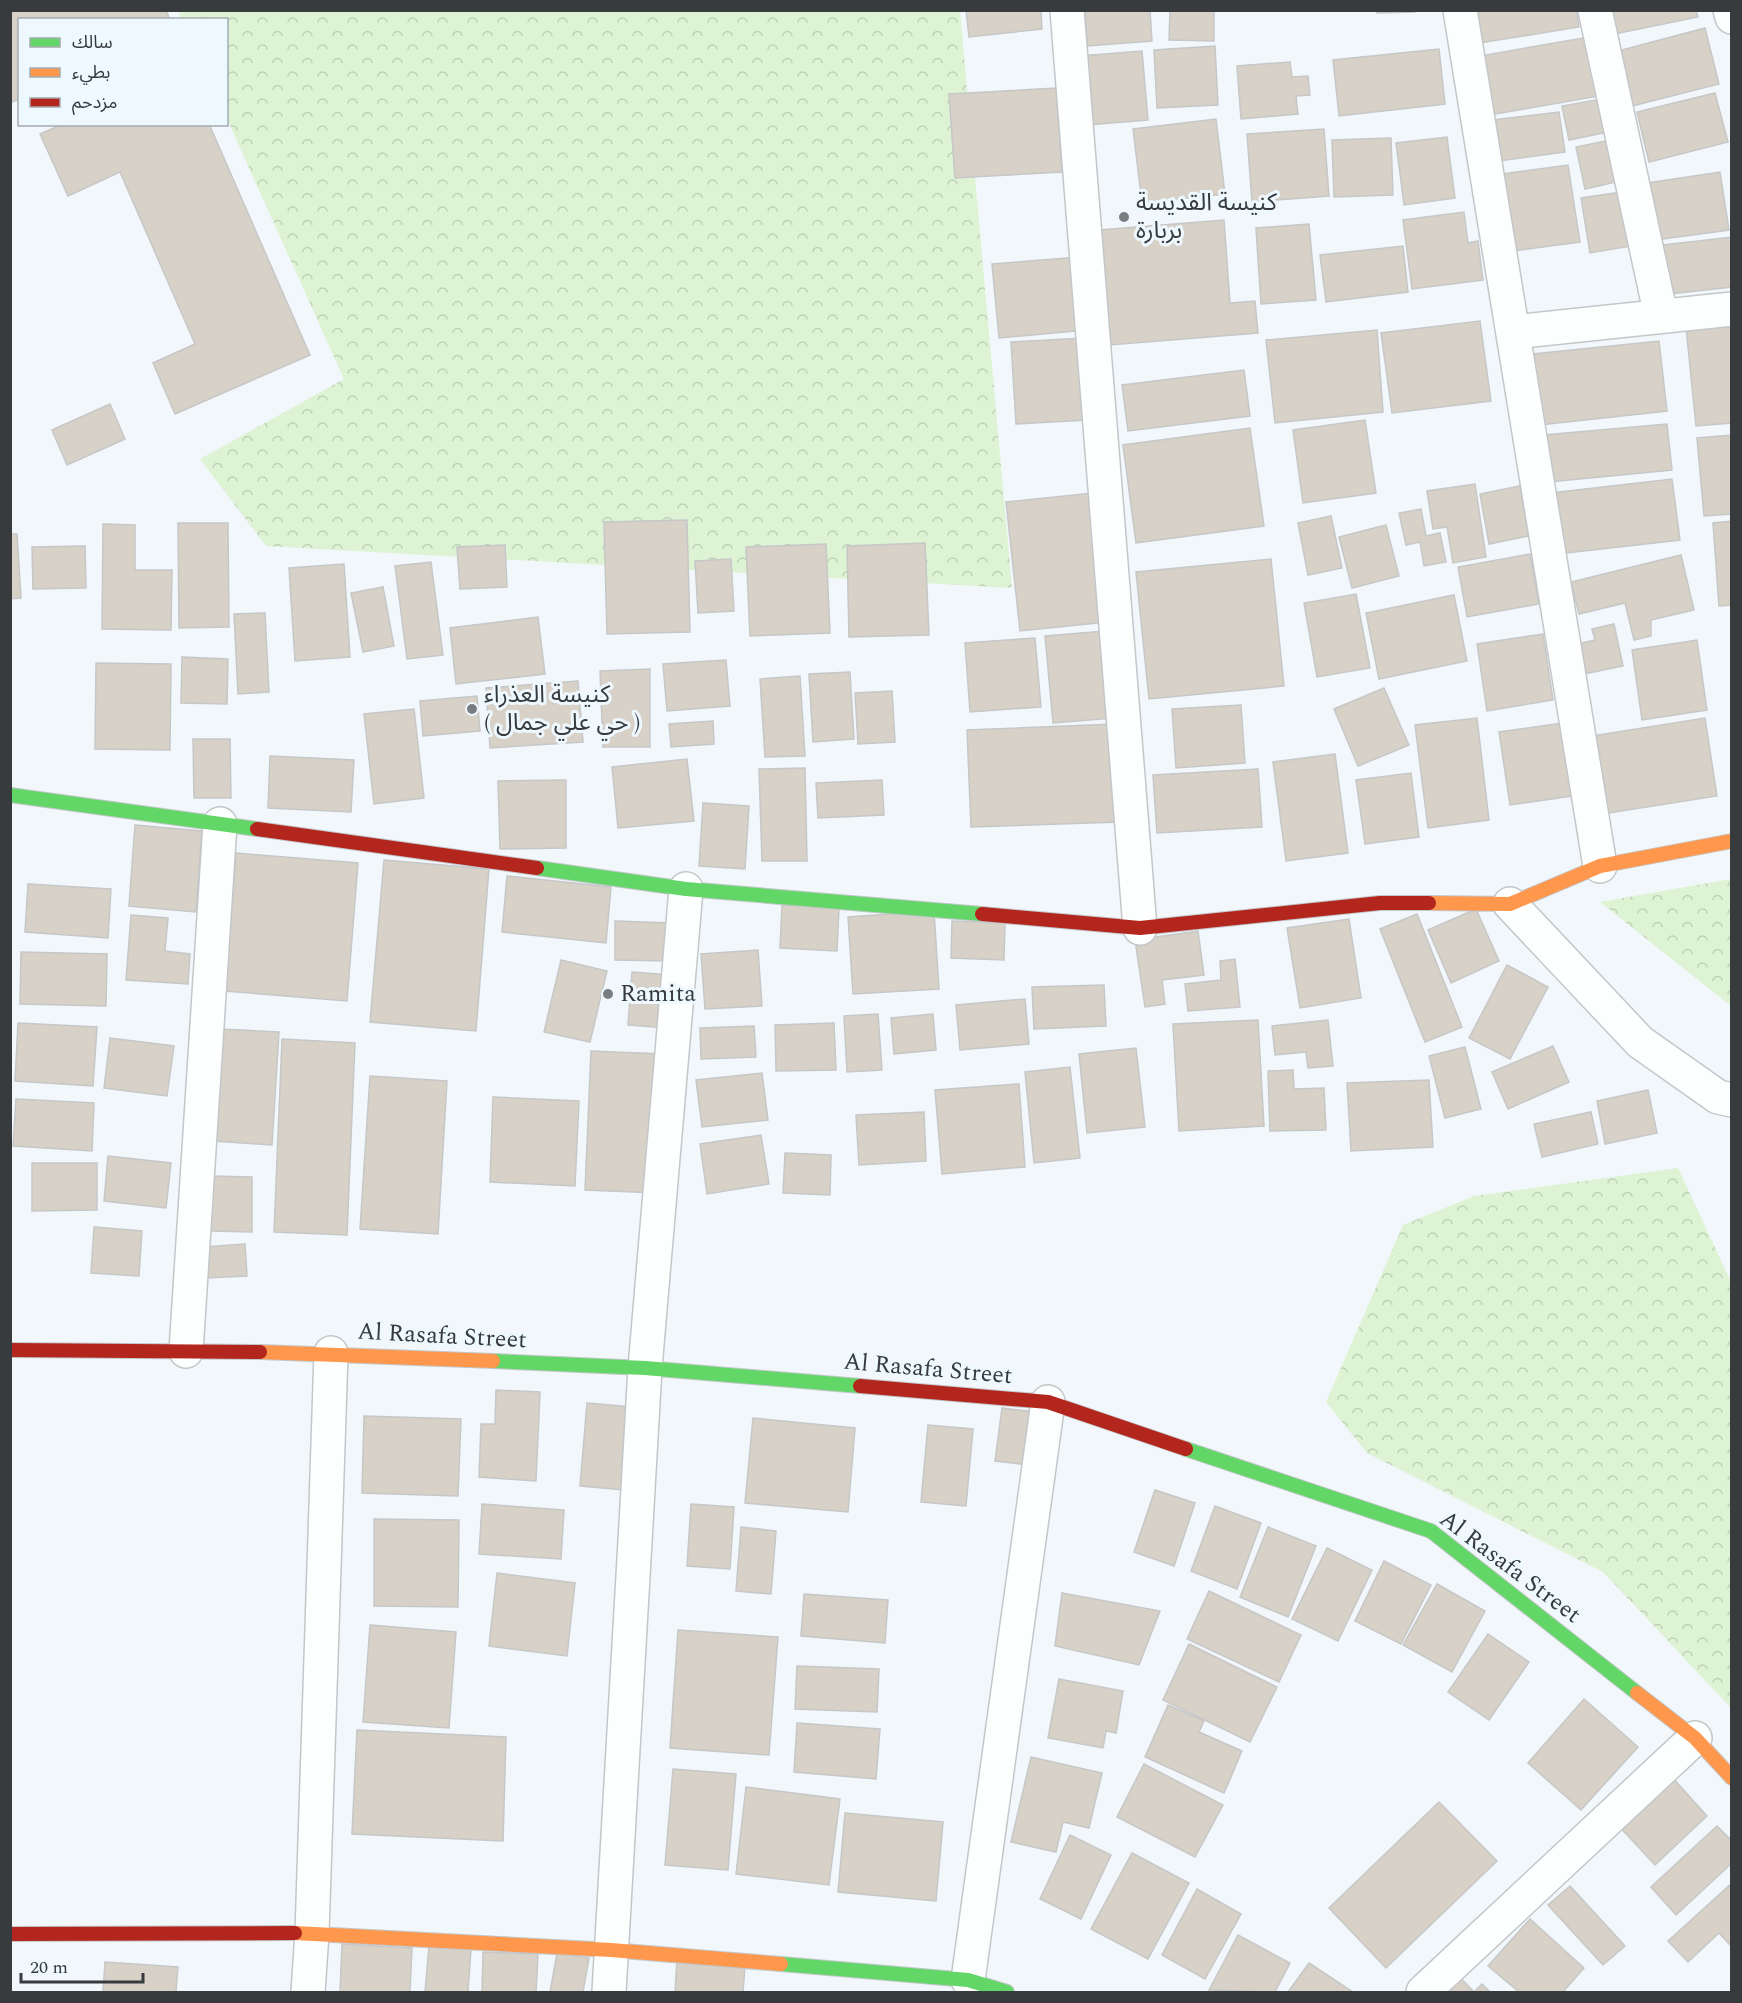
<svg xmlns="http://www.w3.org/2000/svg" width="1742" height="2003" font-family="Spectral,'Noto Sans Arabic',serif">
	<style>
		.park { fill: url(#park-crowns) }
		.building { fill: #d8d1c8; stroke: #c6c7c7; stroke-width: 1.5 }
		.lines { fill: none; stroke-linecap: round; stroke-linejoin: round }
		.street-casing { stroke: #c3c7ca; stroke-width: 36 }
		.fast-casing { stroke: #c3c7ca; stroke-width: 16 }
		.slow-casing { stroke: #c3c7ca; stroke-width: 16 }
		.jam-casing { stroke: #c3c7ca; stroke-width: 16 }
		.street { stroke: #fdfefe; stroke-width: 33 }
		.fast { stroke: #63d668; stroke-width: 14 }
		.slow { stroke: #ff974d; stroke-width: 14 }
		.jam { stroke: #b3261e; stroke-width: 14 }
		.poi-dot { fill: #787d80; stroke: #eef8ff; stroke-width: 2 }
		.labels { text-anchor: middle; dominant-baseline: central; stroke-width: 6; stroke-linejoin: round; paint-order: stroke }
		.poi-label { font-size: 24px; fill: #373b3e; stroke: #eef8ff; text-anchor: start }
		.street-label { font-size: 24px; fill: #373b3e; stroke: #eef8ff }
	</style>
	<defs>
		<pattern id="park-crowns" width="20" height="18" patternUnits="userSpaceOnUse" patternTransform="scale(1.5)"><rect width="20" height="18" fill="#ddf3d4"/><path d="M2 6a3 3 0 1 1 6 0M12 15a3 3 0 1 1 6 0" fill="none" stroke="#bed1b7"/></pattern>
	</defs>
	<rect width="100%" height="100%" fill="#f2f7fb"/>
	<!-- park -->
	<g class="park">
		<path d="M178 11H960L1012 588 266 546 200 459 344 379 227 119 226 20 182 19Z"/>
		<path d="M1731 879V1006L1600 902Z"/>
		<path d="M1678 1168 1731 1282V1708L1603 1572 1367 1453 1326 1402 1403 1225 1474 1196Z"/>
	</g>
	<!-- building -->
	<g class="building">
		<path d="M166 10 170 20H20V99L10 103V11Z"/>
		<path d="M966 10H1041L1042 29 969 37Z"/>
		<path d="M1085 10H1150L1152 41 1087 46Z"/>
		<path d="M1170 10H1214V41L1169 40Z"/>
		<path d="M1377 10H1415V12L1377 13Z"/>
		<path d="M1474 10H1576L1579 27 1480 43Z"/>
		<path d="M1604 10H1696L1698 17 1609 35Z"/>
		<path d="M1705 28 1719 84 1632 106 1618 51Z"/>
		<path d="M1594 36 1605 95 1490 115 1480 56Z"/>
		<path d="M1215 46 1218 105 1157 108 1154 50Z"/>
		<path d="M1439 49 1445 104 1339 116 1333 60Z"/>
		<path d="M1142 51 1148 120 1087 125 1080 56Z"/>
		<path d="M1290 62 1292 77 1308 76 1310 95 1296 96 1298 114 1241 119 1237 66Z"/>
		<path d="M1056 88 1062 172 955 178 949 94Z"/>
		<path d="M1715 93 1728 142 1649 162 1637 112Z"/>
		<path d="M1612 97 1618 130 1569 140 1562 106Z"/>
		<path d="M1559 112 1565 152 1499 161 1493 120Z"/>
		<path d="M1216 119 1225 194 1142 203 1133 129Z"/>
		<path d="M63 124H209L310 355 175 414 153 363 195 344 120 172 68 196 40 134Z"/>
		<path d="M1324 129 1329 196 1252 202 1247 134Z"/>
		<path d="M1447 137 1455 198 1404 205 1396 143Z"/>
		<path d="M1391 138 1393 195 1334 197 1332 140Z"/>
		<path d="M1621 138 1629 179 1585 189 1576 147Z"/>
		<path d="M1568 165 1580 242 1513 251 1502 174Z"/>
		<path d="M1720 172 1729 230 1649 241 1641 184Z"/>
		<path d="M1628 191 1637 245 1590 253 1581 198Z"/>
		<path d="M1464 212 1468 243 1478 241 1483 280 1412 289 1403 220Z"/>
		<path d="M1224 220 1230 303 1255 301 1258 333 1109 345 1099 230Z"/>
		<path d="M1309 224 1316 300 1261 304 1256 228Z"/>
		<path d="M1732 237V287L1661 295 1655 246Z"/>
		<path d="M1403 246 1408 292 1326 302 1320 255Z"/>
		<path d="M1080 257 1086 330 999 338 992 264Z"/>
		<path d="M1480 321 1491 401 1392 413 1381 333Z"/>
		<path d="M1732 323V423L1696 426 1686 327Z"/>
		<path d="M1377 330 1383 412 1275 423 1266 340Z"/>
		<path d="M1083 338 1087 420 1016 424 1011 342Z"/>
		<path d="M1659 341 1667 411 1540 425 1533 354Z"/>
		<path d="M1244 370 1250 416 1128 431 1122 385Z"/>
		<path d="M110 404 125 439 67 465 52 430Z"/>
		<path d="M1365 420 1376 493 1303 503 1293 430Z"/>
		<path d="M1667 424 1672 470 1549 482 1544 435Z"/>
		<path d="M1250 428 1264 526 1136 543 1123 445Z"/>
		<path d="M1732 435V514L1704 516 1697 438Z"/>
		<path d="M1672 479 1680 540 1558 554 1551 493Z"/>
		<path d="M1475 484 1486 557 1453 563 1447 527 1433 529 1427 491Z"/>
		<path d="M1520 486 1529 536 1489 544 1480 494Z"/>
		<path d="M1093 493 1107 622 1020 631 1006 502Z"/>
		<path d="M1421 509 1426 536 1440 533 1446 562 1424 566 1420 542 1406 545 1399 513Z"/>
		<path d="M1331 516 1342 568 1308 575 1298 523Z"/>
		<path d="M687 520 690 632 607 634 604 522Z"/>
		<path d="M1732 521V605L1719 606 1713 523Z"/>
		<path d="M178 523H228L229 627 179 628Z"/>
		<path d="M103 524 135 525V570H172L171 630 102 629Z"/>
		<path d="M1386 525 1399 576 1352 588 1339 537Z"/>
		<path d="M10 534H17L21 598 10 599Z"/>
		<path d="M925 543 929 635 849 637 847 546Z"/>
		<path d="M826 544 830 633 750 636 746 547Z"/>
		<path d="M505 545 507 587 460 589 457 547Z"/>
		<path d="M85 546 86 588 33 589 32 547Z"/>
		<path d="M1530 554 1539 604 1467 617 1458 567Z"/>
		<path d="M1681 555 1694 610 1651 620V636L1634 640 1625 603 1579 614 1571 582Z"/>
		<path d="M731 559 734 611 698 613 695 561Z"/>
		<path d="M1271 559 1284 686 1149 699 1136 572Z"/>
		<path d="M431 562 443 655 407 659 395 566Z"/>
		<path d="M344 564 350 657 295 661 289 568Z"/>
		<path d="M383 587 394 646 363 652 351 593Z"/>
		<path d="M1356 594 1370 668 1317 677 1304 603Z"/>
		<path d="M1454 595 1467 661 1379 679 1366 613Z"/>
		<path d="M265 613 269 692 238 694 234 614Z"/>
		<path d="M538 617 545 674 456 684 450 628Z"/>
		<path d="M1614 624 1623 666 1579 675 1573 645 1595 640 1592 629Z"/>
		<path d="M1105 631 1113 718 1053 723 1045 636Z"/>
		<path d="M1543 634 1553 700 1487 711 1477 644Z"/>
		<path d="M1035 638 1041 707 970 712 965 643Z"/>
		<path d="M1697 640 1707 710 1642 720 1632 650Z"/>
		<path d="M182 657 228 659 227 704 181 703Z"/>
		<path d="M726 660 730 706 667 711 663 664Z"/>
		<path d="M96 663 171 664 170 750 95 749Z"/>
		<path d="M650 669V747H603L600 671Z"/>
		<path d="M850 672 854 739 813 742 809 674Z"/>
		<path d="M800 676 805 756 765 757 760 679Z"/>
		<path d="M578 681 583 742 490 748 486 688Z"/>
		<path d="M1384 688 1409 745 1358 766 1334 709Z"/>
		<path d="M892 691 895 742 858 744 855 693Z"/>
		<path d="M477 696 480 731 423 736 420 701Z"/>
		<path d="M1241 705 1245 763 1176 768 1172 709Z"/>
		<path d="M414 709 424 798 374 804 364 714Z"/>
		<path d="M1477 718 1489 820 1428 828 1415 725Z"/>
		<path d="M1705 718 1717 796 1603 814 1591 736Z"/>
		<path d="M713 721 714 744 671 747 669 724Z"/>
		<path d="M1569 722 1579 795 1510 805 1499 732Z"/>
		<path d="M1115 724 1119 822 971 827 967 730Z"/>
		<path d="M193 739H230L231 798H194Z"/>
		<path d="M1335 754 1348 853 1286 861 1273 762Z"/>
		<path d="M270 756 354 760 351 812 268 808Z"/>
		<path d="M687 759 694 821 618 828 612 767Z"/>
		<path d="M805 768 807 861H762L759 769Z"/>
		<path d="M1258 769 1262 827 1157 833 1153 775Z"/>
		<path d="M1411 773 1419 837 1365 844 1356 780Z"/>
		<path d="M566 780V848L500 849 498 781Z"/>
		<path d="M882 780 884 815 818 818 816 783Z"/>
		<path d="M703 803 749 806 745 869 699 866Z"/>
		<path d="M135 825 202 831 196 912 129 906Z"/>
		<path d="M236 853 358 863 347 1001 225 991Z"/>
		<path d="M384 860 489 869 476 1031 370 1022Z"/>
		<path d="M507 876 611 887 606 943 502 932Z"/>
		<path d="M28 884 111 889 108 938 25 932Z"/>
		<path d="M782 905 839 908 837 951 780 948Z"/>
		<path d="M1476 909 1499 961 1451 983 1428 930Z"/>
		<path d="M934 911 939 989 853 994 848 917Z"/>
		<path d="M1417 914 1462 1027 1425 1042 1380 929Z"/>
		<path d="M131 915 168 918 165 951 190 954 188 984 126 980Z"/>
		<path d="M1349 919 1361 998 1300 1008 1287 928Z"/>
		<path d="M615 921 672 923 671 961 615 960Z"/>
		<path d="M952 921 1005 923 1004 960 951 958Z"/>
		<path d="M1198 931 1204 975 1162 980 1165 1004 1145 1007 1135 940Z"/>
		<path d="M758 950 762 1006 705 1009 701 954Z"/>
		<path d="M21 952 107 954 106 1006 20 1004Z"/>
		<path d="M1235 959 1240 1007 1188 1011 1185 984 1221 980 1220 961Z"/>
		<path d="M561 960 607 971 590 1042 544 1032Z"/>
		<path d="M1507 965 1548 987 1510 1059 1469 1038Z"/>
		<path d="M632 972 671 975 667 1028 628 1025Z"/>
		<path d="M1104 985 1106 1026 1034 1029 1032 987Z"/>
		<path d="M1025 999 1029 1044 960 1050 956 1005Z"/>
		<path d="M878 1014 882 1070 847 1072 844 1016Z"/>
		<path d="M933 1014 936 1050 894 1054 891 1018Z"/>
		<path d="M1258 1020 1264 1126 1179 1131 1173 1024Z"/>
		<path d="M1328 1020 1333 1066 1308 1068 1306 1052 1275 1055 1272 1026Z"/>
		<path d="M18 1023 97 1027 93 1086 15 1081Z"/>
		<path d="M834 1023 836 1070 776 1071 775 1025Z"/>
		<path d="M754 1026 756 1057 701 1059 700 1028Z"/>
		<path d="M221 1029 279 1032 272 1145 214 1141Z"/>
		<path d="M110 1038 174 1046 167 1096 104 1088Z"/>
		<path d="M282 1039 355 1043 347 1235 274 1232Z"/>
		<path d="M1553 1046 1569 1082 1508 1109 1492 1072Z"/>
		<path d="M1465 1047 1481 1109 1445 1118 1429 1056Z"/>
		<path d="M1136 1048 1145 1127 1087 1133 1079 1054Z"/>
		<path d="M591 1051 664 1054 658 1193 585 1190Z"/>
		<path d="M1070 1067 1080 1158 1034 1163 1025 1072Z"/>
		<path d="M1293 1070 1294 1089 1324 1088 1326 1130 1270 1131 1268 1071Z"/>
		<path d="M762 1073 768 1120 702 1127 696 1080Z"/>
		<path d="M370 1076 447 1081 438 1234 360 1229Z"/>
		<path d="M1429 1080 1433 1147 1351 1151 1347 1083Z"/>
		<path d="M1019 1084 1025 1167 942 1174 935 1090Z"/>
		<path d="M1648 1090 1657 1133 1605 1144 1597 1101Z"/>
		<path d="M493 1097 579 1101 575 1186 490 1182Z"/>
		<path d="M16 1099 94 1103 92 1151 13 1146Z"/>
		<path d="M924 1112 926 1161 859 1165 856 1115Z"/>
		<path d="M1591 1112 1598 1144 1542 1157 1534 1124Z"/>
		<path d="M761 1135 769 1184 707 1194 700 1144Z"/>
		<path d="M785 1153 831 1155 830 1195 783 1193Z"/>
		<path d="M108 1156 171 1163 166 1208 104 1201Z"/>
		<path d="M32 1163H97V1210L32 1211Z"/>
		<path d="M211 1176 252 1177V1232L210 1231Z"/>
		<path d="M94 1227 142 1231 139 1276 91 1273Z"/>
		<path d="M245 1244 247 1276 206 1278 203 1247Z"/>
		<path d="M496 1390 540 1392 536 1481 479 1477 481 1424H495Z"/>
		<path d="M587 1403 632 1407 624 1490 580 1486Z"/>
		<path d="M1002 1408 1035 1412 1028 1465 995 1461Z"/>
		<path d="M364 1416 461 1419 458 1496 362 1493Z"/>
		<path d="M753 1418 855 1428 848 1512 745 1503Z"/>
		<path d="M928 1425 973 1429 966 1506 921 1502Z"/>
		<path d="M1155 1490 1195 1503 1174 1566 1134 1552Z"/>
		<path d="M482 1504 564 1510 561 1559 479 1554Z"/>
		<path d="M691 1504 734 1507 730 1569 687 1566Z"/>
		<path d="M1215 1506 1261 1523 1237 1589 1191 1571Z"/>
		<path d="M374 1519 459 1520 458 1607 374 1606Z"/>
		<path d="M741 1527 776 1531 771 1594 736 1591Z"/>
		<path d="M1268 1527 1316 1546 1288 1617 1240 1597Z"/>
		<path d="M1327 1548 1372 1570 1338 1641 1292 1619Z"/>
		<path d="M1384 1561 1431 1585 1401 1644 1355 1621Z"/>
		<path d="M497 1573 575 1583 567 1656 489 1646Z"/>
		<path d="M1437 1584 1485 1611 1452 1672 1403 1645Z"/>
		<path d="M1209 1591 1301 1635 1279 1682 1187 1639Z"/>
		<path d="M1062 1593 1160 1611 1139 1665 1055 1646Z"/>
		<path d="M804 1594 888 1600 885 1643 801 1636Z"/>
		<path d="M370 1625 456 1632 449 1728 363 1722Z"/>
		<path d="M678 1630 778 1637 769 1755 670 1748Z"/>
		<path d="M1488 1634 1529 1662 1489 1720 1448 1692Z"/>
		<path d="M1189 1644 1277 1687 1250 1742 1163 1700Z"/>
		<path d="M797 1666 879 1669 877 1712 795 1709Z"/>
		<path d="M1059 1679 1123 1691 1116 1733 1106 1731 1103 1748 1048 1738Z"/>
		<path d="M1584 1699 1638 1747 1581 1810 1528 1763Z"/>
		<path d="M1168 1705 1204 1721 1199 1732 1242 1751 1224 1793 1145 1757Z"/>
		<path d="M797 1723 880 1729 876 1779 794 1772Z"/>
		<path d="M357 1730 506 1737 503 1841 352 1834Z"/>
		<path d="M1031 1757 1102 1773 1089 1828 1063 1822 1056 1852 1011 1842Z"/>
		<path d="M1144 1764 1223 1805 1195 1857 1117 1817Z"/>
		<path d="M673 1769 736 1774 728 1870 665 1865Z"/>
		<path d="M1670 1775 1707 1816 1655 1865 1617 1824Z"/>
		<path d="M746 1787 840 1799 829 1885 736 1874Z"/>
		<path d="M1439 1802 1497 1861 1386 1968 1329 1908Z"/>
		<path d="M845 1813 943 1822 936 1901 838 1892Z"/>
		<path d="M1717 1826 1732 1841V1863L1676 1915 1651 1887Z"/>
		<path d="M1070 1835 1111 1855 1081 1919 1040 1899Z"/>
		<path d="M1132 1853 1189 1883 1148 1959 1091 1929Z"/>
		<path d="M1732 1883V1947L1719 1933 1688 1962 1668 1941Z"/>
		<path d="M1570 1886 1625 1946 1603 1965 1548 1905Z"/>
		<path d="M1197 1889 1241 1914 1205 1979 1162 1955Z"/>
		<path d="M1530 1919 1584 1968 1563 1992H1519L1488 1966Z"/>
		<path d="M1238 1935 1290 1963 1275 1992 1209 1990Z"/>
		<path d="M342 1944 412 1948 410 1992H340Z"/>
		<path d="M429 1946 471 1949 468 1992H425Z"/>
		<path d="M483 1952 538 1954 536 1992H482Z"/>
		<path d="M557 1953 589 1958 583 1992H550Z"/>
		<path d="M677 1960 745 1966 743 1992H675Z"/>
		<path d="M105 1962 178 1967 176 1992H103Z"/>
		<path d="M1309 1963 1353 1992H1288Z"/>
		<path d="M1453 1970 1474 1992 1482 1984 1490 1992H1438Z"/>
	</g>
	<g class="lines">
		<!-- street casing -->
		<g class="street-casing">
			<g id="street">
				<path d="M1067 10 1140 928"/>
				<path d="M1460 10 1600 866"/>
				<path d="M1595 10 1661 316"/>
				<path d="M1730 10 1732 17"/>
				<path d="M1513 332 1732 309"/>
				<path d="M1510 904 1640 1042 1718 1097 1732 1100"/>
				<path d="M186 1351 220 824"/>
				<path d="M968 1980 1048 1402"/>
				<path d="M308 1992 312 1933 331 1353"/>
				<path d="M609 1992 645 1368 686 889"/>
				<path d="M1423 1992 1695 1738"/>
			</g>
		</g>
		<!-- fast casing -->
		<g class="fast-casing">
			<g id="fast">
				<path d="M10 795 257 829"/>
				<path d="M537 868 686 889 982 914"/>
				<path d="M493 1361 645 1368 860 1386"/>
				<path d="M1186 1449 1431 1531 1637 1693"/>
				<path d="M781 1964 968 1980 1007 1992"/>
			</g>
		</g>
		<!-- slow casing -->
		<g class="slow-casing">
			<g id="slow">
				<path d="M1429 903 1510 904 1600 866 1732 841"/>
				<path d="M260 1352 493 1361"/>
				<path d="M1637 1693 1695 1738 1732 1778"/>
				<path d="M295 1933 611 1950 781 1964"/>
			</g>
		</g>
		<!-- jam casing -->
		<g class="jam-casing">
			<g id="jam">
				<path d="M257 829 537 868"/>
				<path d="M982 914 1140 928 1380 903H1429"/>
				<path d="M10 1350 260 1352"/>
				<path d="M860 1386 1048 1402 1186 1449"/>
				<path d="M10 1934 295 1933"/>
			</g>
		</g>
		<!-- street -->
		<use href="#street" class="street"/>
		<!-- fast -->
		<use href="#fast" class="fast"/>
		<!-- slow -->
		<use href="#slow" class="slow"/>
		<!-- jam -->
		<use href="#jam" class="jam"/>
	</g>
	<!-- markers -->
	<g class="poi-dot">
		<circle cx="1124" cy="217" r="6"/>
		<circle cx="472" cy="709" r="6"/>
		<circle cx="608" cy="994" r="6"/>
	</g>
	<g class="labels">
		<!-- poi labels -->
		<g class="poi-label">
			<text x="1136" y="203">كنيسة القديسة<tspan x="1136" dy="28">بربارة</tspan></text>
			<text x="484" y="695">كنيسة العذراء<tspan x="484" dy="28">( حي علي جمال )</tspan></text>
			<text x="620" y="994">Ramita</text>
		</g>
		<!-- street labels -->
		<g class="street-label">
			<text transform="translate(442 1336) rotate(3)">Al Rasafa Street</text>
			<text transform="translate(928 1369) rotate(5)">Al Rasafa Street</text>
			<text transform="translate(1510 1567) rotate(37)">Al Rasafa Street</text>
		</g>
	</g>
	<!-- border -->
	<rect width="1742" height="2003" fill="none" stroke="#373b3e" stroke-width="24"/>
	<!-- legend -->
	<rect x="18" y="18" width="210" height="108" fill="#eef8ff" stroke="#a5acb2" stroke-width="1.5"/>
	<rect x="30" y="38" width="30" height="9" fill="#63d668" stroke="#a5acb2" stroke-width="1.5"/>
	<text x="72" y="48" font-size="18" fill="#373b3e">سالك</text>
	<rect x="30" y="68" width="30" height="9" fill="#ff974d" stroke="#a5acb2" stroke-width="1.5"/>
	<text x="72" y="78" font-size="18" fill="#373b3e">بطيء</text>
	<rect x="30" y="98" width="30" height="9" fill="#b3261e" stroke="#a5acb2" stroke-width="1.5"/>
	<text x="72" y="108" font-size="18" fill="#373b3e">مزدحم</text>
	<!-- scale -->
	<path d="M21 1973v9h122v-9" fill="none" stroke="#373b3e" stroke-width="3"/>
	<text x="30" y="1973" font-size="18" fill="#373b3e" stroke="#eef8ff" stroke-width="4.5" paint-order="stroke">20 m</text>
</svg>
